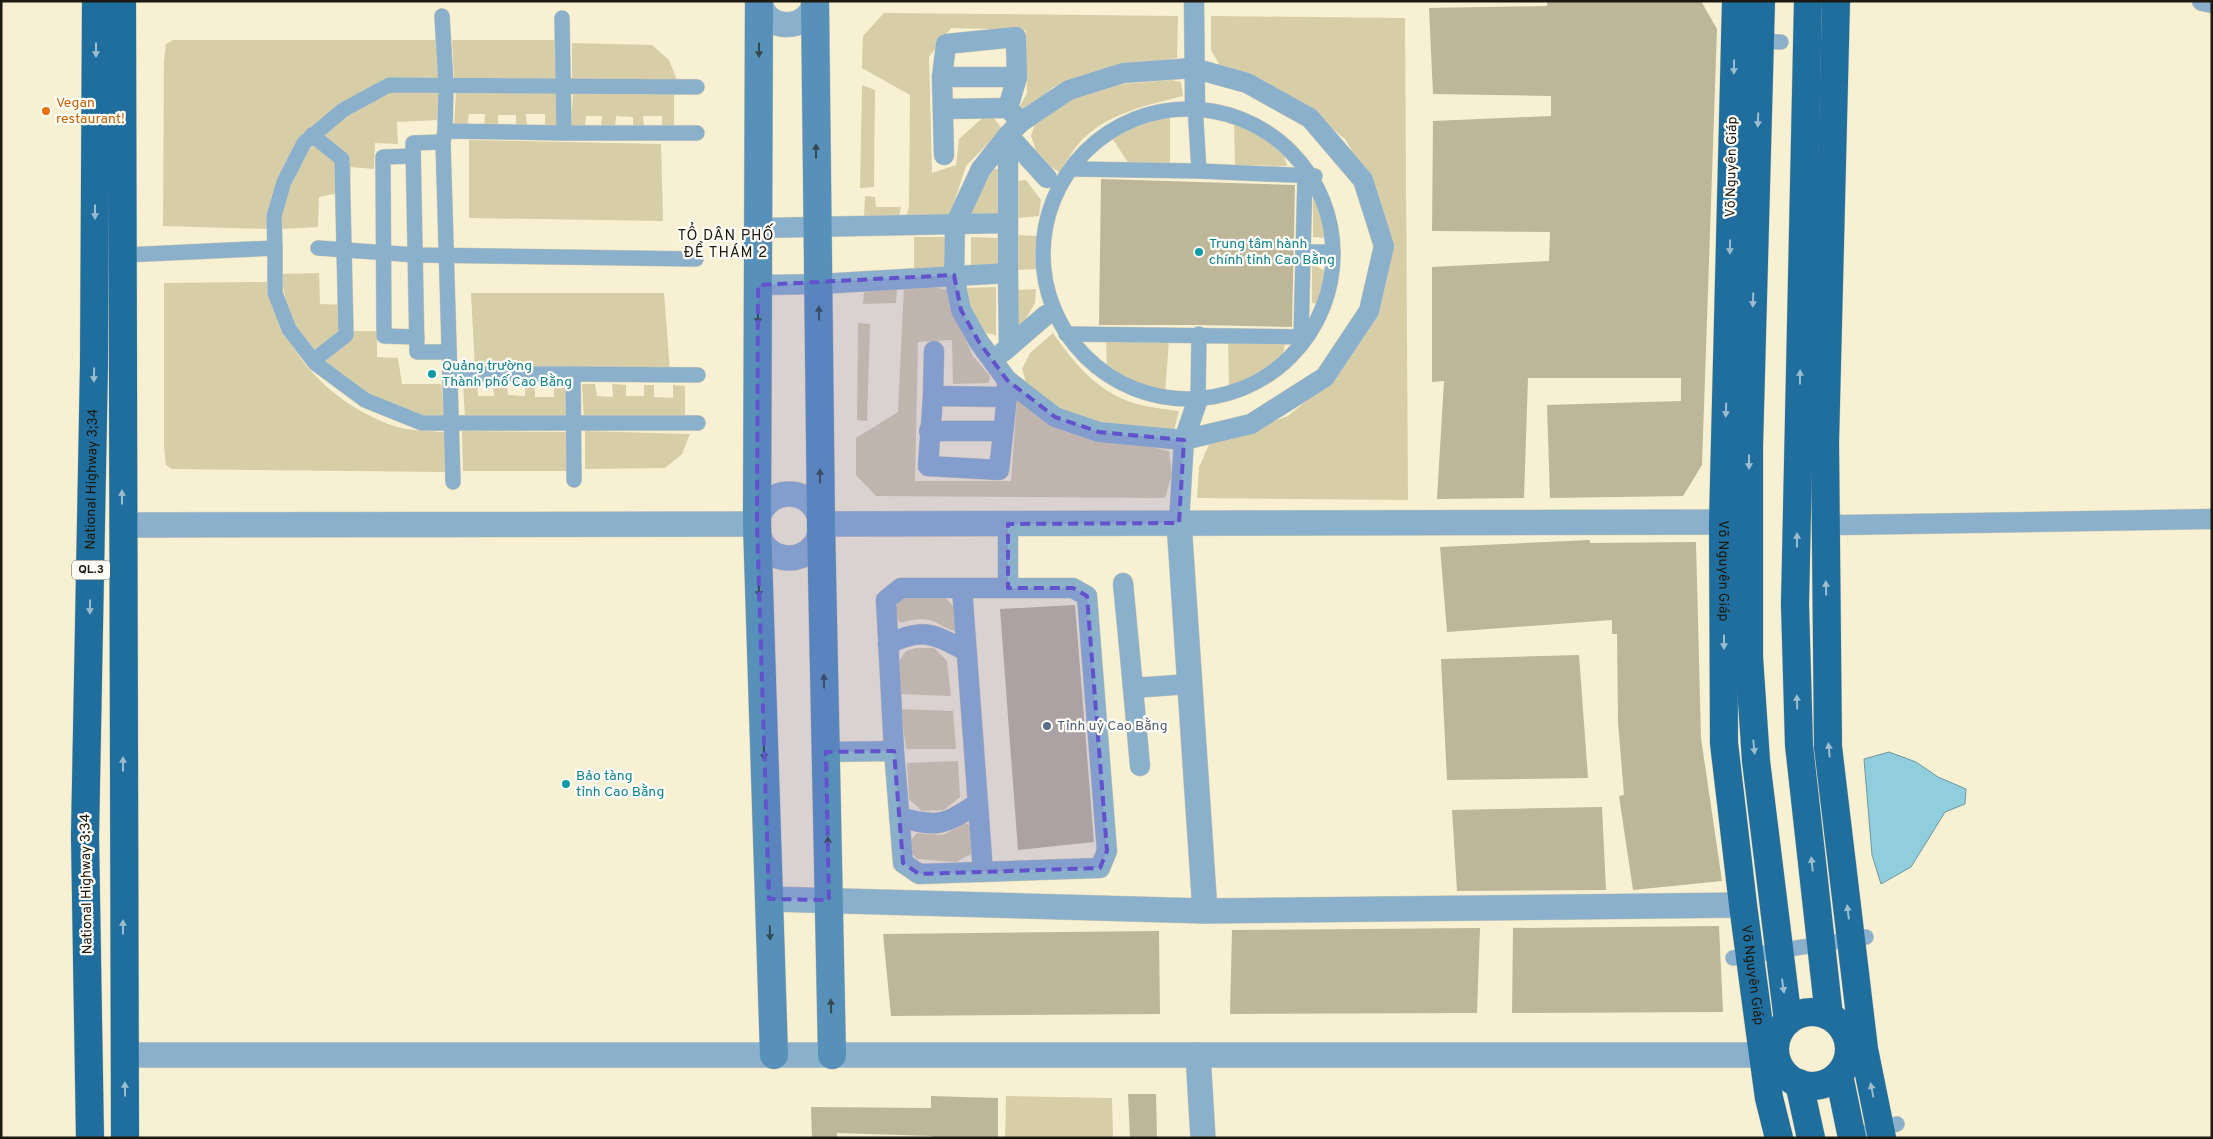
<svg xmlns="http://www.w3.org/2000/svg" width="2213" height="1139" font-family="Overpass,sans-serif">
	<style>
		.green { fill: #d7cda7 }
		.water { fill: #90cedd; stroke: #6d989f }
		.building { fill: #beb699 }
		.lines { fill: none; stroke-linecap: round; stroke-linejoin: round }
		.pedestrian-casing { stroke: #d5ceb3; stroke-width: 16 }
		.minor-casing { stroke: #d5ceb3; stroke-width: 21 }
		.tertiary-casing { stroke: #d5ceb3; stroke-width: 26 }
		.secondary-casing { stroke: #d5ceb3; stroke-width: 29 }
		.trunk-casing { stroke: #d5ceb3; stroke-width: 29 }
		.pedestrian { stroke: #8bb0cc; stroke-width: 15 }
		.minor { stroke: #8bb0cc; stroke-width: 20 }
		.tertiary { stroke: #8bb0cc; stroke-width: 25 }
		.secondary { stroke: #5790b9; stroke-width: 28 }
		.trunk { stroke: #206e9e; stroke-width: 28 }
		.oneway { fill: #9bbdcf }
		.oneway2 { fill: #344952 }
		.marked { fill: #6253cc; fill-opacity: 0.2; stroke: #6253cc; stroke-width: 4; stroke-dasharray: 10 6; stroke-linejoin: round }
		.food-dot { fill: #e8710a; stroke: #fffdf7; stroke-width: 2 }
		.culture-dot { fill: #0f9aa8; stroke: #fffdf7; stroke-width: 2 }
		.service-dot { fill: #5c6f8a; stroke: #fffdf7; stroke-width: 2 }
		.labels { text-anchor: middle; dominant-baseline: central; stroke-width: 4.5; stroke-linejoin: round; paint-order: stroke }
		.shield { fill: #fffdf7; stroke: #605d54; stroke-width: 1 }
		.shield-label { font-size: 12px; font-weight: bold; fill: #1c190e }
		.food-label { font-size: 14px; fill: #c56008; stroke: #fffdf7; text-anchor: start }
		.street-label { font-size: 14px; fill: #1c190e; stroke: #fffdf7 }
		.culture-label { font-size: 14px; fill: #0d838f; stroke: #fffdf7; text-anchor: start }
		.service-label { font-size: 14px; fill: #4e5e75; stroke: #fffdf7; text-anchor: start }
		.neighbourhood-label { font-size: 15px; letter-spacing: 1px; fill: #1c190e; stroke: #fffdf7 }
	</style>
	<rect width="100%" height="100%" fill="#f8f0d2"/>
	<!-- green -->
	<g class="green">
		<path d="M884 13 1178 16 1177 58 1130 66 1053 87 1027 112 1020 106 1027 93 1026 30 951 28 929 57 932 173 956 165 959 139 988 113 994 118 1002 129 966 166 949 218 906 219 909 206 910 95 862 68 863 36Z"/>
		<path d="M1211 16 1405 18 1408 500 1197 498 1199 467 1209 445 1288 416 1341 372 1370 322 1388 276 1390 233 1372 185 1345 139 1317 116 1222 69 1211 50Z"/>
		<path d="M173 40H439L438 79 406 80 313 130 269 229 163 226 164 61 166 44Z"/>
		<path d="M452 40H557V80H454Z"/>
		<path d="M572 43 652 45 669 60 677 80 572 81Z"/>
		<path d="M1171 80 1181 82 1183 96C1145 106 1102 114 1076 147 1070 154 1065 164 1059 172L1039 159 1031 136 1038 115 1081 95 1124 84Z"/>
		<path d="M862 85 875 90 874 187 860 188Z"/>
		<path d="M438 87 439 120 397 122 398 144 375 143 374 169 351 167 349 194 339 193 319 197 318 227 280 229V219L294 178 301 162 321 134 347 114 392 88Z"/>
		<path d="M456 91H557V126L545 127V114H526L527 126H516V115H498V126H484L485 114H469L467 127H454Z"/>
		<path d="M573 92 674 93V128L662 129V116H643L644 128H633V117L616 116 615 128H601L602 116H586L585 129 571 128Z"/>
		<path d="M1170 113V165L1129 164 1112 138 1142 118Z"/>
		<path d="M1234 119 1257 131 1283 151 1287 166 1235 165Z"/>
		<path d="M469 140 661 144 663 221 469 218Z"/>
		<path d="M988 169H1000L1001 214H967Z"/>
		<path d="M1026 180 1041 200 1039 216 1018 218 1017 181Z"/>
		<path d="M865 196 875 197 876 207H901L898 221 864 218Z"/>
		<path d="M1313 198 1322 207 1326 238 1313 237Z"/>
		<path d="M1017 235 1038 236 1037 269 1017 270Z"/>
		<path d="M914 237H946V270L914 271Z"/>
		<path d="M971 237 999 238 998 269 971 270Z"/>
		<path d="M1312 263 1326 272 1318 304 1312 303Z"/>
		<path d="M319 273 320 304 345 305 351 331H377V357L398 358 402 384H441L445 420 420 416 369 399 336 376 292 326 280 274Z"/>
		<path d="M269 282C273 296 276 313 282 326 302 373 347 410 394 426 410 431 428 431 444 432L446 472 172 469 166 465 164 448V283Z"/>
		<path d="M904 285 946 289 955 317 973 356 990 376 989 383 953 384 952 340 918 342 915 481H1011L1017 400 1064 428 1169 451 1172 475 1165 498 876 496 856 475V438L898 412Z"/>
		<path d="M996 287V335L986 333 970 312 963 288Z"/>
		<path d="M897 288 896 303 863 304 864 291Z"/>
		<path d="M1036 289 1035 303 1023 324 1013 322 1014 290Z"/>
		<path d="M471 293H664L670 371 475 370Z"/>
		<path d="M858 323 870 324 867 421 857 420Z"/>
		<path d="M1053 333C1076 366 1100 395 1141 405 1153 408 1167 409 1179 411L1174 430H1136L1098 422 1057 407 1027 385 1022 369 1030 353Z"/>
		<path d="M1106 339 1169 340 1165 394 1133 387 1107 372Z"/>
		<path d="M1228 340 1285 343 1283 356 1255 378 1229 389Z"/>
		<path d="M463 383H477L478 396H494L493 384H507L508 395 525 396V385H535V397H554V384L566 385V420L465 419Z"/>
		<path d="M582 384H595L597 396 613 397 612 384 626 385V396H644V385H654V397L673 398V385L685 386V421L584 420Z"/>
		<path d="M462 431 566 432 567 471H463Z"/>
		<path d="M585 431 690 434 682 454 665 468 585 469Z"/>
		<path d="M908 596 945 597 953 606 956 631C946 630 939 622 929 620 922 618 908 620 901 623L894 617 897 603Z"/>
		<path d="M916 648H934L947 661 951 696 900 694 899 661 906 651Z"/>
		<path d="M901 709 953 711 956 749H906Z"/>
		<path d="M958 761 960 797 944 810 922 811 909 799 907 763Z"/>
		<path d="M966 823 973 829 971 854 956 862 917 859 909 849 911 840 917 833 943 835Z"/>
		<path d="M1006 1096 1112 1098 1113 1138H1005Z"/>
	</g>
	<!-- water -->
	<path class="water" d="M1889 752 1916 762 1938 777 1966 789 1965 804 1945 812 1911 867 1881 884 1872 855 1864 759Z"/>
	<!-- building -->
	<g class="building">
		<path d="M1547 1H1701L1717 29 1702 465 1683 496 1550 498 1547 405 1681 401V378H1528L1524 498 1437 499 1444 381 1432 382V267L1549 261 1550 232 1432 231 1433 121 1551 116V96L1433 94 1429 8 1547 6Z"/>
		<path d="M1101 179 1295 185 1292 327 1199 325H1099Z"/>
		<path d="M1590 540V543L1696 542 1701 738 1722 881 1633 890 1619 796 1624 795 1618 722 1617 634H1612V620L1447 632 1440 547Z"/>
		<path d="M1075 605 1094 842 1018 850 1000 609Z"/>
		<path d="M1579 655 1588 778 1447 780 1441 659Z"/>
		<path d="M1602 807 1606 890 1457 891 1452 810Z"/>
		<path d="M1719 926 1723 1012 1512 1013 1513 928Z"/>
		<path d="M1480 928 1477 1013 1230 1014 1232 930Z"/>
		<path d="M1159 931 1160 1014 891 1016 883 934Z"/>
		<path d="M1128 1094H1156L1157 1138H1130Z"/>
		<path d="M931 1096 998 1098V1138H932V1136L837 1133V1138H812L811 1107 931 1108Z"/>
	</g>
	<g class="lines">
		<!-- pedestrian casing -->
		<g class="pedestrian-casing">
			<g id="pedestrian">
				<path d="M442 16 446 85 445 131"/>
				<path d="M562 18 564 133H697"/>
				<path d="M1755 41 1781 42"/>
				<path d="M1195 105 1199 171"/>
				<circle cx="1188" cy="254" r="145"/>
				<path d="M312 135 342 159 346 335 314 360"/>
				<path d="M443 142 413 143 417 352H449"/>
				<path d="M413 156 383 157 384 336 417 337"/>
				<path d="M1073 169 1199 171 1315 176"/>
				<path d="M275 248 274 216 284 182 304 143 343 110 389 85 697 87"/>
				<path d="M318 248 416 255 696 259"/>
				<path d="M1303 252H1333"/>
				<path d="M124 255 275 248V293L289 329 315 363 365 400 422 423H698"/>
				<path d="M1066 334 1304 337"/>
				<path d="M1301 337 1305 175"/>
				<path d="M450 374H573L574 480"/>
				<path d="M573 374 698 375"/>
				<path d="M1198 399 1199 334"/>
				<path d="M453 482 443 142 445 131 564 133"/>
				<path d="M1733 958 1866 937"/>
				<path d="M1846 1138 1897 1124"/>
			</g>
		</g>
		<!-- minor casing -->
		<g class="minor-casing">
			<g id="minor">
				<path d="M1194 1 1195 105"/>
				<path d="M2202 1 2212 3"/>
				<path d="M1193 68 1247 83 1310 118 1363 180 1384 246 1369 311 1325 377 1251 424 1184 440 1099 432 1055 417 1007 380 979 342 961 310 954 275 955 225 981 169 1008 135 1021 122 1069 90 1123 73Z"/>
				<path d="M942 77H1017"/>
				<path d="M943 109 1008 108"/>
				<path d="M1008 135V273"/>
				<path d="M1008 135 1047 178"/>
				<path d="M944 155 942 77 946 44 1016 37 1017 77 1008 108 1021 122"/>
				<path d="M758 228 1008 223"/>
				<path d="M758 285 819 284 1008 273 1009 347"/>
				<path d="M934 351 933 396 928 466 999 470 1007 397V380"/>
				<path d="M1003 352 1046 315"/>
				<path d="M933 396 1007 397"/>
				<path d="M929 431H1003"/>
				<path d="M1179 523 1184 440 1198 399"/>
				<path d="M1825 523 1842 525 2212 519"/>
				<path d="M1008 524V588"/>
				<path d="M1123 583 1133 688 1189 684"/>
				<path d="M962 588 983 872"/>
				<path d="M888 644C924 627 933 634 966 651"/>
				<path d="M1133 688 1140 766"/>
				<path d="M826 752 894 751 903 863 919 874 1100 868 1107 851 1087 596 1073 588H901L886 600 894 751"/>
				<path d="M899 817C939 828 944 825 978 803"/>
			</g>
		</g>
		<!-- tertiary casing -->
		<g class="tertiary-casing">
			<g id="tertiary">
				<path d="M760 1C764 33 810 32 815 1"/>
				<circle cx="789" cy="526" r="32"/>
				<path d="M1179 523 1205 911"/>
				<path d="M821 524 1723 522"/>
				<path d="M122 525 757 524"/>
				<path d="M769 899 1205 911 1743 905"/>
				<path d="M124 1055H1763"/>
				<path d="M1198 1055 1203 1138"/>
			</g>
		</g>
		<!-- secondary casing -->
		<g class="secondary-casing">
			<g id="secondary">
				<path d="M759 1 757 524 774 1055"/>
				<path d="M815 1 821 524 832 1055"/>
			</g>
		</g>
		<!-- trunk casing -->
		<g class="trunk-casing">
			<g id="trunk">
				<path d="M122 1 125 1138"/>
				<path id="s1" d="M1736 1 1723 522 1724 743 1743 905 1763 1055 1769 1098 1779 1138"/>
				<path d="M1761 1 1749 446V657L1756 761 1788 1021"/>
				<path d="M1808 1 1795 604 1799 745 1829 1016"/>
				<path d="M1836 1 1825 443 1828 747 1864 1049 1882 1138"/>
				<circle cx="1812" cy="1049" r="37"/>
				<path d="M1839 1075 1852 1138"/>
				<path d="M1799 1083 1811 1138"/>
				<path id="s2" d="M90 1138 85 836 94 365 96 1"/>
			</g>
		</g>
		<!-- pedestrian -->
		<use href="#pedestrian" class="pedestrian"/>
		<!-- minor -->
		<use href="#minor" class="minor"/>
		<!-- tertiary -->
		<use href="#tertiary" class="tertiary"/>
		<!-- secondary -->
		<use href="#secondary" class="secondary"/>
		<!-- trunk -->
		<use href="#trunk" class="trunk"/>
	</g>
	<!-- one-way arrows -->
	<defs><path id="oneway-solid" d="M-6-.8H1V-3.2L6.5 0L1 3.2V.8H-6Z" transform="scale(1.25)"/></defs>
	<g class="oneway">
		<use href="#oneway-solid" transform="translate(96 50) rotate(90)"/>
		<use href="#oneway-solid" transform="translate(1734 67) rotate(91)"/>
		<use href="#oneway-solid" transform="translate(1758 120) rotate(92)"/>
		<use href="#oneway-solid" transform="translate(95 212) rotate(90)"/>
		<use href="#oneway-solid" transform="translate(1730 247) rotate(91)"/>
		<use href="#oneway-solid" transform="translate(1753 300) rotate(92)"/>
		<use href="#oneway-solid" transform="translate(94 375) rotate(91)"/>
		<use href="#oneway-solid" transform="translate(1800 377) rotate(-89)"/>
		<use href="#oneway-solid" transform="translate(1726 410) rotate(92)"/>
		<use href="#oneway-solid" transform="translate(1749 462) rotate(90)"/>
		<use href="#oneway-solid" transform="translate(122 497) rotate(-90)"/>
		<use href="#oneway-solid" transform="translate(1797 540) rotate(-89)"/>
		<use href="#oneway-solid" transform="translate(1826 588) rotate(-91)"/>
		<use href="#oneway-solid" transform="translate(90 607) rotate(91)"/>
		<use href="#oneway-solid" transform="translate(1724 642) rotate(90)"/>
		<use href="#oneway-solid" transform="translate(1797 702) rotate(-92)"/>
		<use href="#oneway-solid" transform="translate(1754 747) rotate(84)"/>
		<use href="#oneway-solid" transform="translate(1829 750) rotate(-95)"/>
		<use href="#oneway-solid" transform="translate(123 764) rotate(-90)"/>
		<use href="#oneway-solid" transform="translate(1812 864) rotate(-96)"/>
		<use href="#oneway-solid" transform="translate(1848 912) rotate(-97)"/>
		<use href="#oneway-solid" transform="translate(123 927) rotate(-90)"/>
		<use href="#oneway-solid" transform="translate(1783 986) rotate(82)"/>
		<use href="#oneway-solid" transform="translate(125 1089) rotate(-91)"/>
		<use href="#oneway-solid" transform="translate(1872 1090) rotate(-101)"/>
	</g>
	<g class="oneway2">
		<use href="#oneway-solid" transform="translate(759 50) rotate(90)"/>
		<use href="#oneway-solid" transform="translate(816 151) rotate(-90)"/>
		<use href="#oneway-solid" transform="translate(819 313) rotate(-91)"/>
		<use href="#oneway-solid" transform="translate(758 317) rotate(90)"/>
		<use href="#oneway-solid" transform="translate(820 476) rotate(-91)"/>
		<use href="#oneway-solid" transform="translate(759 590) rotate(88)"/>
		<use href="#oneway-solid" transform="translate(824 681) rotate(-91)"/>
		<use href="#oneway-solid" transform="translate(764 753) rotate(88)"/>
		<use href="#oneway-solid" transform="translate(828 844) rotate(-91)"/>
		<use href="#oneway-solid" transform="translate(770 933) rotate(88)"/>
		<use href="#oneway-solid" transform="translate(831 1006) rotate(-91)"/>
	</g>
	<!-- marked area -->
	<path class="marked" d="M954 275 961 310 979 342 1007 380 1055 417 1099 432 1184 440 1179 523 1008 524V588H1073L1087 596 1107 851 1100 868 919 874 903 863 894 751 826 752 829 900 769 899 757 524 758 285Z"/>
	<!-- markers -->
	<circle class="food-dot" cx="46" cy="111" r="5"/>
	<g class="culture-dot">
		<circle cx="1199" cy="252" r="5"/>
		<circle cx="432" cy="374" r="5"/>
		<circle cx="566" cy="784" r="5"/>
	</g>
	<circle class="service-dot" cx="1047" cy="726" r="5"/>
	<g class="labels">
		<!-- shield labels -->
		<rect class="shield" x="72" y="560.5" width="38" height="19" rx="4"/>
		<g class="shield-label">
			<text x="91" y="570">QL.3</text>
		</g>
		<!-- food labels -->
		<g class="food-label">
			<text x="56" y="103">Vegan<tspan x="56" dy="16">restaurant!</tspan></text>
		</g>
		<!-- street labels -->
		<g class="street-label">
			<text transform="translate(1732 167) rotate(-89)">Võ Nguyên Giáp</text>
			<text stroke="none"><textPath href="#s2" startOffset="659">National Highway 3;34</textPath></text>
			<text stroke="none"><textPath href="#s1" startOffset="570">Võ Nguyên Giáp</textPath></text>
			<text transform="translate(87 884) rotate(-91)">National Highway 3;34</text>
			<text stroke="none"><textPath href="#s1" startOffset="976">Võ Nguyên Giáp</textPath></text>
		</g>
		<!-- culture labels -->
		<g class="culture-label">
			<text x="1209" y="244">Trung tâm hành<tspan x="1209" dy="16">chính tỉnh Cao Bằng</tspan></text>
			<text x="442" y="366">Quảng trường<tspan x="442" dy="16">Thành phố Cao Bằng</tspan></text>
			<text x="576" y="776">Bảo tàng<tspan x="576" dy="16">tỉnh Cao Bằng</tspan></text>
		</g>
		<!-- service labels -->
		<g class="service-label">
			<text x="1057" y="726">Tỉnh uỷ Cao Bằng</text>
		</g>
		<!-- neighbourhood labels -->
		<g class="neighbourhood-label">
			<text x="726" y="236">TỔ DÂN PHỐ<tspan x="726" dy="17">ĐỀ THÁM 2</tspan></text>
		</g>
	</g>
	<!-- border -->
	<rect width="2213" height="1139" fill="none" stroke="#1c190e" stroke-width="5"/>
</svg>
